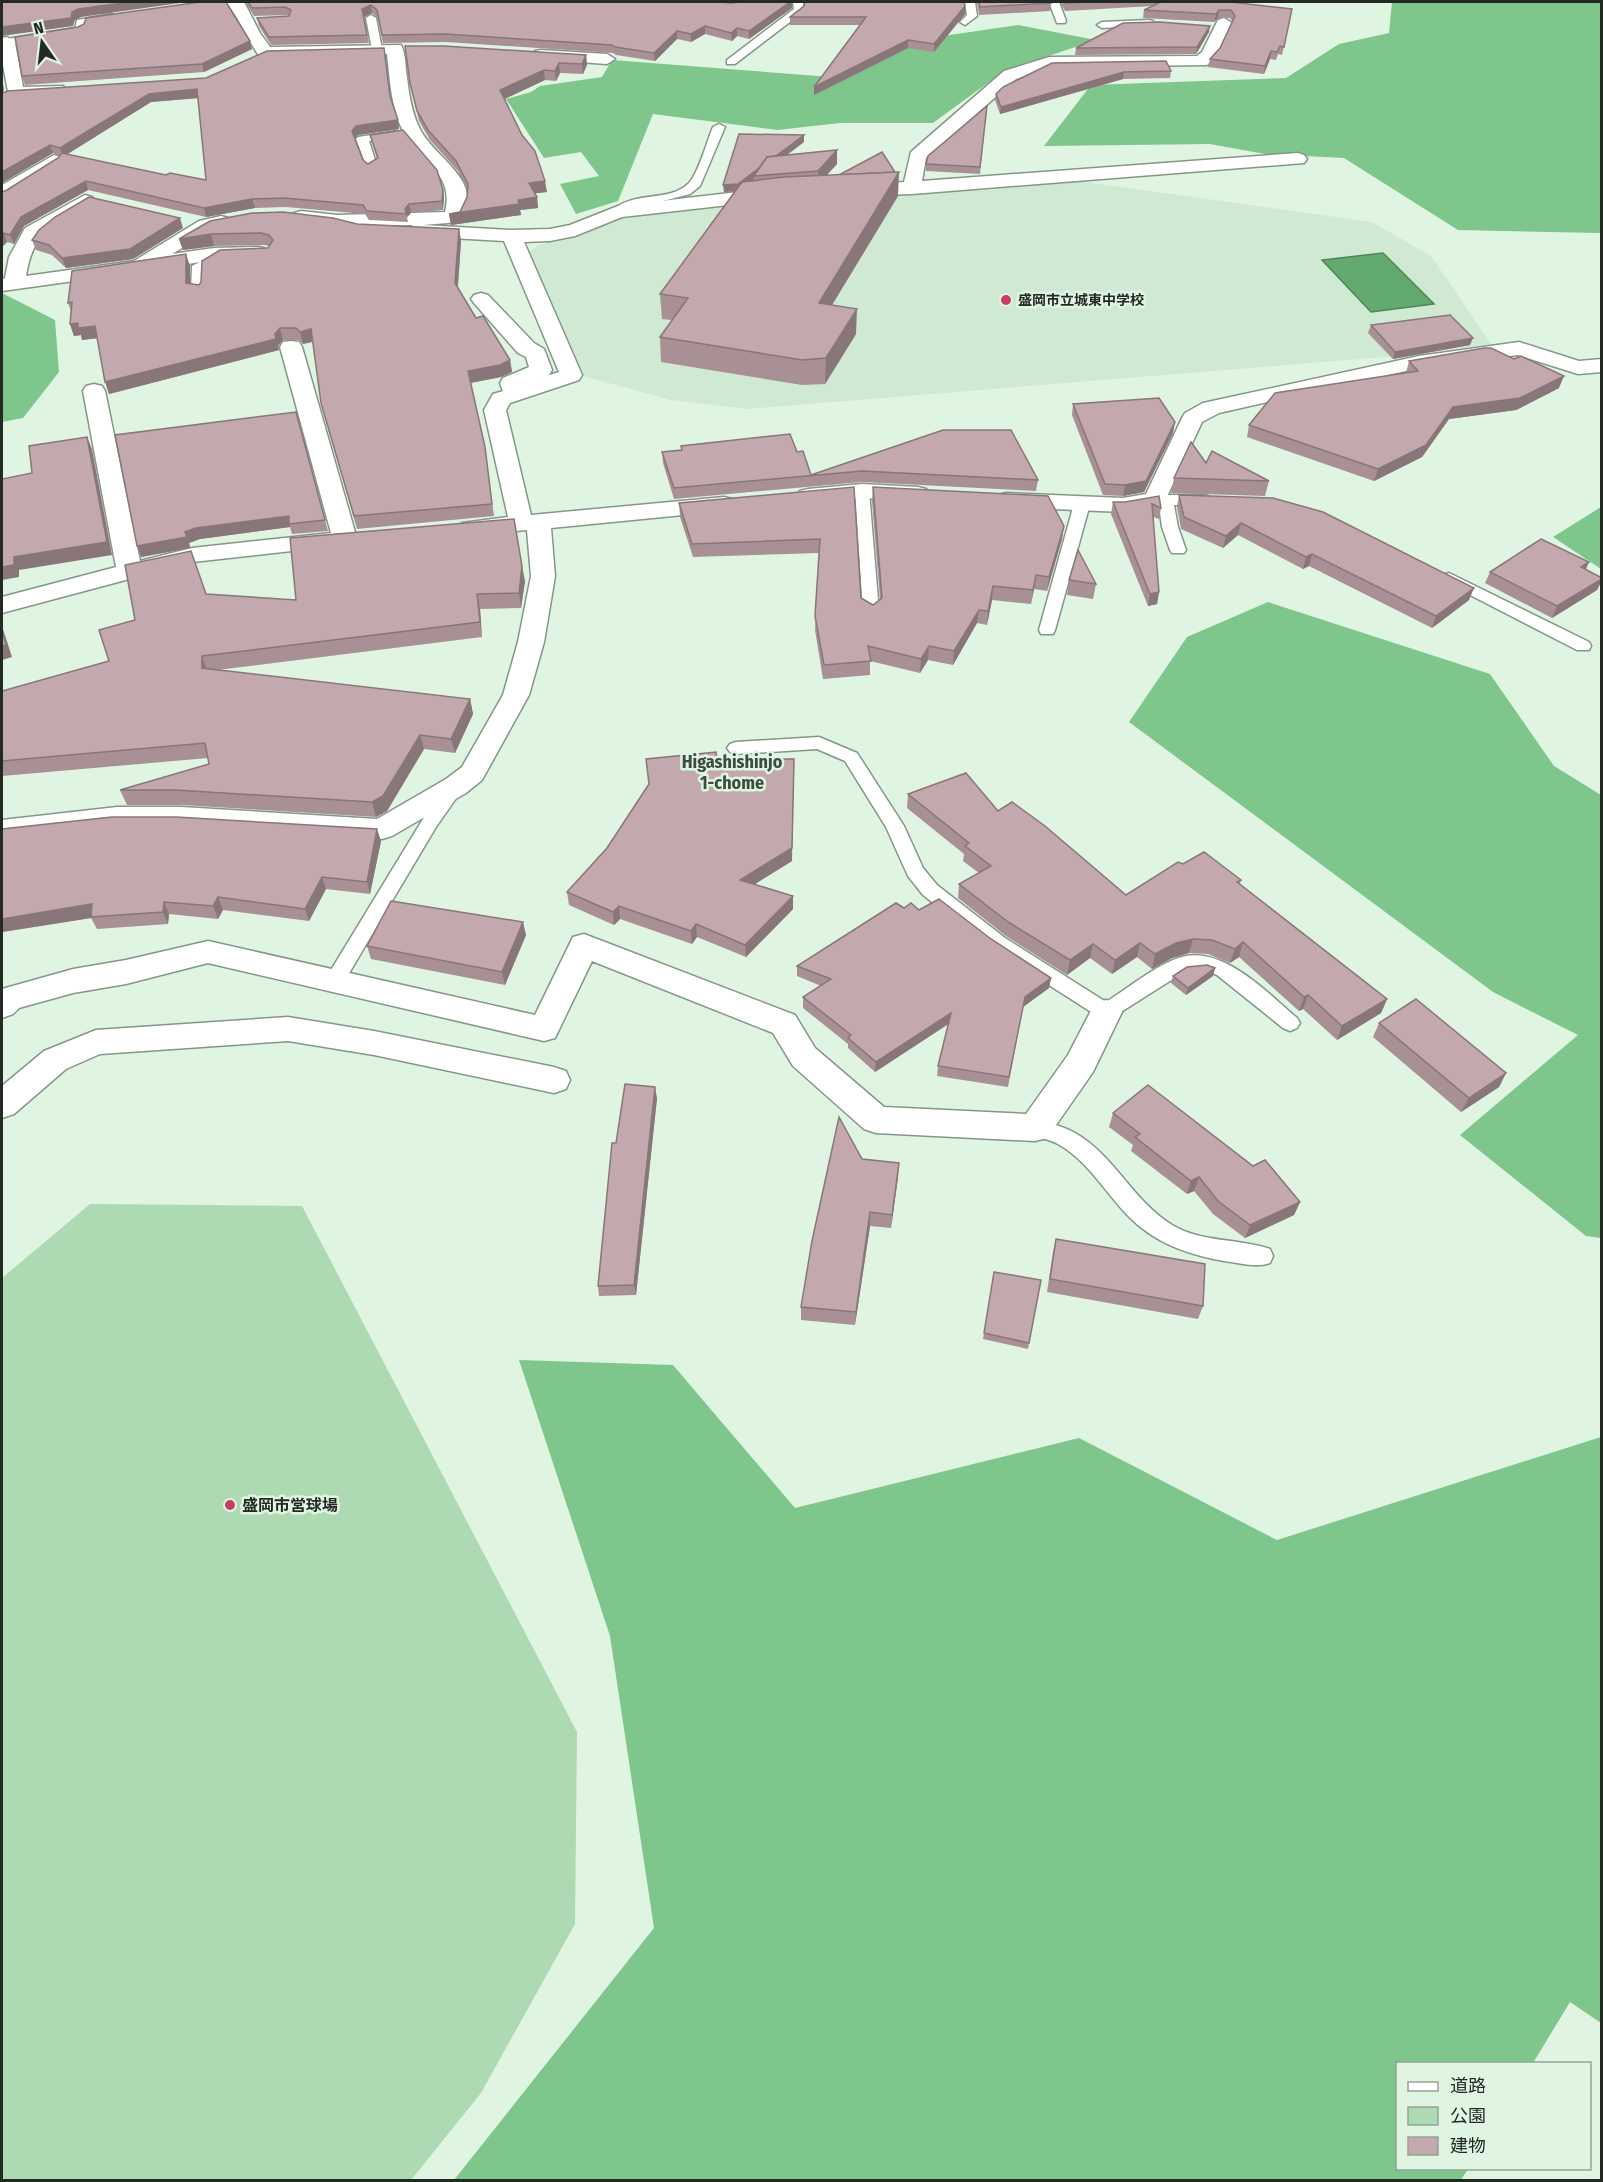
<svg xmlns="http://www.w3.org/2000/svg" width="1603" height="2182" font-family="'Fira Sans Condensed','Noto Sans JP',sans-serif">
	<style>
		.built { fill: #cfe9d2 }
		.green { fill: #addab3 }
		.forest { fill: #7ec68b }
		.water { fill: #63aa70; stroke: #508459; stroke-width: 1.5 }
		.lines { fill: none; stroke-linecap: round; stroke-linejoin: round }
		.lane-casing { stroke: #849787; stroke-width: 3 }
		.street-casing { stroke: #849787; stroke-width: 3 }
		.lane { fill: #fff; fill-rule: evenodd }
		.street { fill: #fff; fill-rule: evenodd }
		.wall { fill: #a89095; fill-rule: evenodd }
		.shaded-wall { fill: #887679 }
		.building { fill: #c3a8ad; stroke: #887679; stroke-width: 1.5 }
		.poi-dot { fill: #ca3c68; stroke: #e0f4e2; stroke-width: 2 }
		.labels { text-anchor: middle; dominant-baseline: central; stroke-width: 5; stroke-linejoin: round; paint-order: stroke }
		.far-poi-label { font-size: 14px; font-weight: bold; fill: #222a23; stroke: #e0f4e2; text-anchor: start }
		.poi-label { font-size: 16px; font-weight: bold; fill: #222a23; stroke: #e0f4e2; text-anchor: start }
		.neighbourhood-label { font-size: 18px; font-weight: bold; fill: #3c4d3f; stroke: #e0f4e2 }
	</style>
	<rect width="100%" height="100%" fill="#e0f4e2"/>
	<!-- built -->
	<path class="built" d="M1077 181 1372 222 1431 256 1491 344 1409 355 747 409 671 400 583 376 530 252 538 245 580 236 618 219 681 209 788 198 987 190Z"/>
	<!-- green -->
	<path class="green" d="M90 1204 302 1206 577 1732 575 1924 481 2093 411 2180H2V1278Z"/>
	<!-- forest -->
	<g class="forest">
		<path d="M1392 2H1601V233L1458 230 1344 158 1265 154 1210 144 1044 146 1091 85 1286 78 1339 44 1389 33Z"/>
		<path d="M1018 25 1096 40 1004 71 933 123H840L777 130 653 114 618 201 576 214 560 184 599 176 581 152 544 158 506 99 531 92 540 86 602 77 612 60 844 78 895 43Z"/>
		<path d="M2 293 55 320 59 372 23 418 2 422Z"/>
		<path d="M1601 507V569L1553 537Z"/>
		<path d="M1268 602 1490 674 1554 766 1601 795V1238L1586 1236 1460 1135 1578 1035 1493 992 1129 722 1187 637Z"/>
		<path d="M519 1360 673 1365 795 1508 1079 1438 1277 1540 1601 1437V2023L1570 2002 1533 2063 1398 2064V2168L1468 2169 1461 2180H454L654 1928 610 1636Z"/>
	</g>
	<!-- water -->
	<path class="water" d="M1383 253 1434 304 1371 312 1322 260Z"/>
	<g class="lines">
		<!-- lane casing -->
		<g class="lane-casing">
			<g id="lane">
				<path d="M793 2H803V12L735 64H727V60L794 9Z"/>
				<path d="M965 2H975L977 16 965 25 960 22 967 15Z"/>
				<path d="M1049 2H1059L1066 21 1065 23H1057Z"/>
				<path d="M112 14 117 17 116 19 86 24 84 32 7 45 2 42 7 39 75 28 77 20Z"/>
				<path d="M371 15 376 18 382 49 377 52 372 49 366 18Z"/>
				<path d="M1149 20 1153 21V25L1102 28 1097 25 1102 22Z"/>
				<path d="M719 124 725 127 700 186 690 194 628 210 622 215H614L612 212C630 190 670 203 689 183 699 172 707 141 713 127Z"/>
				<path d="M397 131 403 134 401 136 369 141 377 166 371 170 367 168 356 139 358 137Z"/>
				<path d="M223 250 229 254 227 257 203 271 202 294H192L191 291 192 266Z"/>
				<path d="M862 487 869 491 879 612 871 617 863 612 855 491Z"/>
				<path d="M1155 495H1206L1214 500 1206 505H1174L1178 527 1186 550 1184 553H1172L1170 550 1162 527 1159 505 1150 503 1147 500Z"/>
				<path d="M1082 499 1090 504 1055 630 1053 634H1041L1039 630 1074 504Z"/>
				<path d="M1449 573 1589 642 1591 646 1589 650H1577L1443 581 1441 578 1443 575Z"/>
				<path d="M819 737 857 753 904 826 923 868 937 885 1005 938 1106 1002C1128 988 1150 970 1173 960 1218 939 1266 992 1297 1018L1300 1023 1297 1028 1290 1031 1283 1028 1217 975 1205 970 1184 972 1113 1017 1106 1020 1099 1017 991 948 923 895 908 876 886 827 845 761 817 749 736 754 730 752 727 748 730 744 736 742Z"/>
				<path d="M455 781 461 783 464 787 436 827 342 985 335 987 328 985 325 980 328 975 423 819 449 783Z"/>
				<path d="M1035 1119C1048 1123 1063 1126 1075 1133 1114 1155 1133 1201 1172 1225 1202 1243 1238 1238 1270 1249L1273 1256 1270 1263C1256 1268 1239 1263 1224 1261 1196 1256 1166 1247 1143 1229 1111 1205 1094 1164 1058 1144 1049 1139 1037 1137 1027 1134L1024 1128 1027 1122Z"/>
			</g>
		</g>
		<!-- street casing -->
		<g class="street-casing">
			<g id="street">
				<path d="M226 2H244L260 33 270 47 401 45C406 54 405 67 407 77 409 95 412 115 421 131 436 159 487 183 460 222L423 225 512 230 550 229 570 225 618 206 773 188 780 190 782 194 780 198 773 200 622 217 575 236 550 241 524 242 582 375 579 380 510 403 506 410 531 515 724 497 732 499 736 504 732 509 724 511 551 528 555 576 544 642 529 695 482 780 466 793 392 836 382 839 181 827H117L2 840V820L117 807H181L377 819 446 779 462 767 503 695 518 642 531 576 527 530 471 535 462 533 459 528 462 523 508 517 484 410 493 394 503 391 500 383 503 378 529 367 526 357 518 353 474 303 471 299 474 295 481 293 488 295 534 343 544 349 552 370 549 375 540 378 559 372 504 241 416 236 409 234 406 230 413 225 337 227 294 221 291 217 294 213 301 211 337 215 445 212C455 172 419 162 403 131 391 108 390 80 387 54L259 56C247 38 239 18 226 2Z"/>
				<path d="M1224 18 1232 23 1217 55 1207 65 1051 67 1016 79 926 158 922 181 1298 153 1304 155 1307 159 1304 163 912 194 855 196 848 194 846 190 848 186 855 184 904 182 911 152 1004 71 1049 57 1197 56 1202 52 1218 20Z"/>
				<path d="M7 37 15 42 23 87 63 86 66 90 63 94 15 98 9 97 2 60V38Z"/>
				<path d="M541 50 607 54 615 59 607 64 535 59 533 55 535 51Z"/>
				<path d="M54 155 60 157 63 161 60 165 9 197 2 199V185Z"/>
				<path d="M85 195 92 197 95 201 92 205C55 227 33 229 26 276L134 261 199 221 221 216 228 218 231 222 228 226 212 230 172 254 214 248 259 247 266 249 269 253 266 257 259 259 214 260 155 269 150 268 139 272 2 291V279L5 278 9 257 25 228Z"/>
				<path d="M291 341 299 342 302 347 357 539 354 544 193 562 2 613V597L116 567 83 391 86 386 94 384 102 386 105 391 140 561 192 548 331 533 280 347 283 342Z"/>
				<path d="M1519 342 1579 361 1602 359V372L1578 374 1518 355 1419 368 1219 413 1202 422 1163 505 1123 512 1006 507 998 505 994 500 998 495 1006 493 1123 498 1146 494 1182 418 1185 413 1203 403 1419 356Z"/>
				<path d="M862 484 918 487 926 489 930 494 926 499 918 501 862 498 808 503 800 501 796 496 800 491 808 489Z"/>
				<path d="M584 934 795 1015 815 1048 884 1107 1026 1114 1068 1055 1095 1003 1106 1000 1117 1003 1122 1012 1093 1072 1047 1138 1035 1141 876 1133 864 1129 793 1066 773 1033 592 961 555 1038 544 1041 208 963 126 984 73 993 19 1008 13 1014 2 1018V989L73 969 126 960 208 941 535 1015 573 937Z"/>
				<path d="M288 1017 374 1031 554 1067 566 1071 570 1080 566 1089 554 1093 374 1055 288 1041 100 1054 66 1069 14 1114 2 1118V1086L44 1051 96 1030Z"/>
			</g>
		</g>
		<!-- lane -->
		<use href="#lane" class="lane"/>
		<!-- street -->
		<use href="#street" class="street"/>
	</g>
	<!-- wall -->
	<g class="wall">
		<path d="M245 2H722L792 8 749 39 737 36 732 41 705 34 691 42 677 39 655 61 616 55 613 53 446 42 383 43 378 18 372 13 364 17 369 43 271 45 259 26 257 18 289 16 287 15 254 16Z"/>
		<path d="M977 2H1050L1051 3 1050 11 979 15Z"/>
		<path d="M1060 2H1231L1292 9 1282 55 1278 54 1276 60 1270 59 1264 74 1208 67 1210 59 1220 48 1233 22 1230 18H1218L1214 22 1143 18 1144 10 1153 6 1065 11Z"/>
		<path d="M804 6 965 14 934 52 908 48 814 95V87L860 25H790V17Z"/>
		<path d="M78 27 252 49 204 72 25 85 22 76Z"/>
		<path d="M1209 32 1196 54 1075 55 1076 48Z"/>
		<path d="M586 55 587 65 583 74 560 73 556 81 545 80 505 99 547 192 535 193 537 197 538 208 520 210 521 215 451 225 449 214 460 212 467 197 468 191 458 171 430 140 419 121 410 83Z"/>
		<path d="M1052 63 1171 71 1170 78 1123 79 1000 114 995 100 996 94Z"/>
		<path d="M2 93 390 98 398 120 399 129 358 135 355 138 363 160 368 164 377 159 370 135 443 190 444 198 443 210 411 213 407 217 408 222 369 220 365 214 286 207 255 208 206 217 88 190 24 226 14 244 7 242 2 247 7 190 58 158 60 156 53 153 2 183ZM198 98 206 180 166 175 67 154 151 102Z"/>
		<path d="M987 106 980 174 926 171V164Z"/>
		<path d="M804 142 787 155 837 150V164L827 175 898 196 832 305 856 334 825 384 802 385 661 362 660 337 672 320 662 319 660 294 735 191 724 192Z"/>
		<path d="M210 221 357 224 459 229 461 241 458 288 476 318 510 360 512 372 501 377 470 383 485 447 494 516 357 529 321 403 313 342 303 344 299 340H283L278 346 279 350 109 394 97 338 82 340 81 335 74 336 70 324 71 311 68 303 190 266V284L199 285 268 248 269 246 264 245 214 246 183 250 179 239Z"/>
		<path d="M183 228 133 259 66 268 52 255 36 250 32 240Z"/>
		<path d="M1371 325 1470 345 1393 359 1368 333Z"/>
		<path d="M1409 361 1559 388 1516 410 1449 419 1422 457 1374 481 1247 437 1249 425 1406 373Z"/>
		<path d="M1073 404 1173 433 1144 492 1123 496 1103 495 1072 415Z"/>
		<path d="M296 412 328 531 292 534 290 527 200 539 189 543 190 548 141 557Z"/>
		<path d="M943 430 1038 480 1036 491 862 482 674 499 663 463 662 452 681 450V446L797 452 811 475Z"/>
		<path d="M1174 478 1269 481 1265 496 1171 493Z"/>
		<path d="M854 487 861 598 873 605 880 599 872 501 873 487 1064 526 1062 539 1047 591 1034 589 1031 604 992 600 987 625 977 623 953 665 928 660 920 673 870 661V675L823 679 815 630 819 553 693 557 680 517 679 503Z"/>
		<path d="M1179 495 1469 600 1432 628 1309 566 1303 569 1238 535 1223 548 1181 529 1177 507Z"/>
		<path d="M1159 496 1161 508 1159 519 1153 517 1159 592 1157 604 1148 606 1111 514 1113 502H1125Z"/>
		<path d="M1490 572 1602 578V581L1597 590 1552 618 1485 583Z"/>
		<path d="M1069 580 1096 584 1093 599 1067 595Z"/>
		<path d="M525 581 521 608 480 609 482 637 217 670 470 699 473 714 455 753 424 749 387 811 376 817 181 805H127L120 790 209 764 208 758 2 776V691L109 661 135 620 206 594 296 600Z"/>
		<path d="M717 759 792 861 754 884 793 909 746 957 697 937 692 944 620 919 614 925 569 905 567 892Z"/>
		<path d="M908 794 998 811 1126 895 1183 864 1241 880 1240 884 1387 999 1381 1013 1337 1040 1303 1009 1299 1011 1239 957 1230 963 1208 954 1189 953 1172 958 1152 969 1137 957 1112 974 1090 958 1067 975 1006 936 958 898 959 884 979 873 963 861 964 854 907 808Z"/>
		<path d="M2 829 381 841 370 894 326 889 309 921 223 910 218 919 169 914 168 924 97 929 91 918 2 932Z"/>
		<path d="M904 908 919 910 991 939 1051 978 1049 988 1023 1007 1008 1087 937 1076 938 1066 948 1024 875 1072 848 1048V1044L803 1008V997L821 986 797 976V966Z"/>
		<path d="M526 935 505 985 371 959 367 946Z"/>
		<path d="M1215 968 1213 976 1186 995 1171 983 1173 976Z"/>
		<path d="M1379 1023 1506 1073 1499 1087 1461 1112 1373 1037Z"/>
		<path d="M657 1098 636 1295 599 1296 598 1286 616 1143Z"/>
		<path d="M1113 1113 1300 1202 1294 1215 1245 1238 1213 1214 1194 1191 1187 1194 1131 1151 1133 1145 1109 1127Z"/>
		<path d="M862 1159 898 1177 891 1228 870 1226 855 1325 801 1320V1307Z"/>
		<path d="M1056 1239 1203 1306 1198 1319 1047 1292 1053 1252Z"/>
		<path d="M994 1272 1041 1280 1028 1349 983 1339Z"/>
	</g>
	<!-- shaded-wall -->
	<g class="shaded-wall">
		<path d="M130 2H187L81 17 75 20 73 26 2 36V37V27L72 12 78 9Z"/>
		<path d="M790 2H792V8L749 39V31Z"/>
		<path d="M371 5 372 13 364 17 362 9Z"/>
		<path d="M965 6V14L934 52V44Z"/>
		<path d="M1219 10 1218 18 1214 22 1216 14Z"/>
		<path d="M705 26V34L691 42V34Z"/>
		<path d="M1210 26 1209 32 1196 54 1197 47Z"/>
		<path d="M737 28V36L732 41 731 33Z"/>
		<path d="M677 31V39L655 61 654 53Z"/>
		<path d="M908 40V48L814 95V87Z"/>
		<path d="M250 41 252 49 204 72 202 64Z"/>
		<path d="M1271 51 1270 59 1264 74 1265 66Z"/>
		<path d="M586 55 587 65 583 74 582 64Z"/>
		<path d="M559 63 560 73 556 81 555 71Z"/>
		<path d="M544 70 545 80 502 100 500 90Z"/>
		<path d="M1124 72 1123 79 1000 114 1001 107Z"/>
		<path d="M2 75 4 91 2 92Z"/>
		<path d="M197 89 199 98 151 102 63 157 60 148 149 94Z"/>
		<path d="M398 120 399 129 358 135 354 140 352 131 356 126Z"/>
		<path d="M804 135V142L760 175 754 176V179L738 191 724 192 723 185Z"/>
		<path d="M50 145 53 153 2 183V172Z"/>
		<path d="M837 150V164L818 184V171Z"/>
		<path d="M899 172 898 196 818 328 819 303Z"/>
		<path d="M86 181 88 190 24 226 14 244 10 235 21 217Z"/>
		<path d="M545 181 547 192 530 194 529 183Z"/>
		<path d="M443 190 444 198 443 210 442 201Z"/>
		<path d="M537 197 538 208 520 210 521 215 451 225 449 214 518 200Z"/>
		<path d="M252 199 255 208 206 217 204 208Z"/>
		<path d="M409 204 411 213 407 217 405 209Z"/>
		<path d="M180 218 183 228 133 259 66 268 62 258Z"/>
		<path d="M459 229 461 241 457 295 455 283Z"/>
		<path d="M4 233 7 242 2 247V235Z"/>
		<path d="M211 234 214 246 183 250 179 239Z"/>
		<path d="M186 254 190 266V295L186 283Z"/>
		<path d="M857 309 856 334 825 384 826 358Z"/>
		<path d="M78 323 95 326 99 338 82 340 81 335 74 336 70 324Z"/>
		<path d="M280 328 283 340 278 346 279 350 109 394 105 382 275 334Z"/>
		<path d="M311 329 314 341 303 344 300 332Z"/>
		<path d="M1473 338 1470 345 1393 359 1395 352Z"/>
		<path d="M510 360 512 372 501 377 470 383 468 371Z"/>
		<path d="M1564 376 1559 388 1516 410 1449 419 1422 457 1374 481 1378 469 1453 407Z"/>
		<path d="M1175 422 1173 433 1144 492 1123 496 1125 485Z"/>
		<path d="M87 437 92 449 112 555 19 570V577L2 580V567L14 557Z"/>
		<path d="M289 516 290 527 200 539 189 543 190 548 141 557 137 546 196 528Z"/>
		<path d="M1241 523 1238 535 1223 548 1226 536Z"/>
		<path d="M1064 526 1062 539 1047 591 1049 577Z"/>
		<path d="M1312 554 1309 566 1303 569 1306 557Z"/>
		<path d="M1589 562 1584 574 1581 567Z"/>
		<path d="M522 566 525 581 521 608 519 593Z"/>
		<path d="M1036 575 1034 589 1031 604 1033 590Z"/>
		<path d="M1602 579 1597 590 1552 618 1557 606Z"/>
		<path d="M993 586 992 600 987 625 988 611Z"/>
		<path d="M1474 588 1469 600 1432 628 1436 616Z"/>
		<path d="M1159 592 1157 604 1148 606 1150 594Z"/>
		<path d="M477 594 480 609 482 637 480 622Z"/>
		<path d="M979 610 977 623 953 665 954 651Z"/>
		<path d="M2 626 12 657 2 660Z"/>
		<path d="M929 646 928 660 920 673 921 659Z"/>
		<path d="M202 656 207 671 202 668Z"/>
		<path d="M470 699 473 714 455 753 451 739Z"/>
		<path d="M420 735 424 749 387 811 376 817 372 802Z"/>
		<path d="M794 759 792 861 741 893 740 880Z"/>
		<path d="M377 829 381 841 370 894 367 882Z"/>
		<path d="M322 877 326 889 309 921 305 909Z"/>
		<path d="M793 896V909L746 957 745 945Z"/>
		<path d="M218 897 223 910 218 919 213 906Z"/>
		<path d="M164 902 169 914 168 924 163 912Z"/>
		<path d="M92 904 91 918 2 932V919Z"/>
		<path d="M619 906 620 919 614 925 613 912Z"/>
		<path d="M523 922 526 935 505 985 502 972Z"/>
		<path d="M696 924 697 937 692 944 691 931Z"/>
		<path d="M1193 939 1189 953 1172 958 1152 969 1155 954 1176 943Z"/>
		<path d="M1243 942 1239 957 1230 963 1235 949Z"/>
		<path d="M1140 943 1137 957 1112 974 1115 960Z"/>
		<path d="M1093 944 1090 958 1067 975 1070 960Z"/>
		<path d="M1215 968 1213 976 1186 995 1188 988Z"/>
		<path d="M1051 978 1049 988 1023 1007 1008 1087 1025 997Z"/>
		<path d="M1308 995 1303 1009 1299 1011 1304 997Z"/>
		<path d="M1387 999 1381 1013 1337 1040 1342 1026Z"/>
		<path d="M951 1013 950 1023 875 1072 876 1062Z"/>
		<path d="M1506 1073 1499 1087 1461 1112 1469 1098Z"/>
		<path d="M655 1087 657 1098 636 1295 634 1285Z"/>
		<path d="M899 1163 898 1177 891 1228 892 1215Z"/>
		<path d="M1199 1177 1194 1191 1187 1194 1191 1181Z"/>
		<path d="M1300 1202 1294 1215 1245 1238 1250 1225Z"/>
		<path d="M870 1212V1226L855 1325 856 1312Z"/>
	</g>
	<!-- building -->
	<g class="building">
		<path d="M2 2H130L78 9 72 12 71 18 2 27Z"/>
		<path d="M200 2H226L250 41 202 64 22 76 15 37 78 27 84 24 86 18Z"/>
		<path d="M248 2H722L731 3 740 2H790L749 31 737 28 731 33 705 26 691 34 677 31 654 53 615 47 612 45 445 34 382 35 377 10 371 5 362 9 367 35 269 37 257 18 289 16 291 10 285 7 252 8Z"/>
		<path d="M805 2H964L965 6 934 44 908 40 814 87 866 17H790L804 6Z"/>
		<path d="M979 2H1050L1051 3 980 7Z"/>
		<path d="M1065 2H1087L1065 3Z"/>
		<path d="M1161 2H1231L1292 9 1284 47 1280 46 1277 52 1271 51 1265 66 1210 59 1220 48 1235 16 1231 10H1219L1216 14 1144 10Z"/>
		<path d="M1160 22 1210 26 1197 47 1076 48 1123 23Z"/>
		<path d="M405 46H444L586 55 582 64 559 63 555 71 544 70 500 90 522 135 535 151 545 181 529 183 537 197 518 200 519 204 449 214 460 212 467 197 468 184 456 161 428 130 417 111 410 83Z"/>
		<path d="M384 48 390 96 398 120 356 126 352 131 363 160 368 164 378 158 370 135 403 130 437 170 443 190 442 201 409 204 405 209 406 214 367 211 363 205 284 198 252 199 204 208 86 181 21 217 10 235 4 233 2 235V192L7 190 58 158 62 153 166 175 170 173 206 180 197 89 149 94 60 148 50 145 2 172V93L8 91 206 78 267 51Z"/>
		<path d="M1166 61 1171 71 1124 72 1001 107 996 94 1003 87 1052 63Z"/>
		<path d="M987 106 980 167 926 164 928 156Z"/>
		<path d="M739 134 804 135 776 156 767 157 759 168 738 184 723 185Z"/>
		<path d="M837 150 818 171 754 176 767 157Z"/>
		<path d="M882 152 895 172 839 175Z"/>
		<path d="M899 172 819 303 857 309 826 358 802 360 660 337 688 298 660 294 742 182 784 177Z"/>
		<path d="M89 197 180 218 130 249 62 258 49 245 32 240 39 230 55 217Z"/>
		<path d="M283 212 333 218 357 224 459 229 455 283 476 318 483 316 510 360 500 365 468 371 485 447 492 504 354 516 321 403 311 329 300 332 296 328H280L275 334 276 339 105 382 95 326 78 328V323L70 324 72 302 68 303 72 271 186 254V283L199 285 201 282 202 261 220 250 268 248 273 240 269 235 261 233 211 234 179 239 210 221 252 213Z"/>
		<path d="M1450 315 1473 338 1395 352 1371 325Z"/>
		<path d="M1484 348H1491L1514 359 1521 356 1564 376 1520 398 1453 407 1426 445 1378 469 1249 425 1275 393 1418 371 1409 361Z"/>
		<path d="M1159 398 1175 422 1146 481 1125 485 1105 484 1073 404Z"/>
		<path d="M296 412 325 520 289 524V516L196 528 185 532 187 537 137 546 115 435Z"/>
		<path d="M943 430H1011L1038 480 862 471 674 488 662 452 682 450 681 446 790 434 797 452 803 451 811 475Z"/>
		<path d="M87 437 107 542 14 557V565L2 567V479L32 473 29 446Z"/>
		<path d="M1191 442 1206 463 1212 451 1269 481 1174 478Z"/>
		<path d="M854 487 861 598 873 605 882 598 873 487 1048 496 1064 526 1049 577 1036 575 1033 590 993 586 988 611 979 610 954 651 929 646 921 659 868 646 871 661 824 665 815 616 820 539 692 544 679 503Z"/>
		<path d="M1179 495 1273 498 1323 512 1474 588 1436 616 1312 554 1306 557 1241 523 1226 536 1184 517Z"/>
		<path d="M1159 496 1161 508 1152 504 1159 592 1150 594 1113 502H1125Z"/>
		<path d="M514 519 522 566 519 593 477 594 480 622 202 656V668L470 699 451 739 420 735 383 796 372 802 175 790H120L209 764 205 743 2 761V691L109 661 99 630 135 620 125 565 191 551 206 594 296 600 290 538Z"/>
		<path d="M1541 539 1589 562 1581 567 1602 578V579L1557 606 1490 572Z"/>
		<path d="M1078 550 1096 584 1069 580Z"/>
		<path d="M2 630 6 645 2 646Z"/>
		<path d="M716 752 717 759H794L792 848 740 880 793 896 745 945 696 924 691 931 619 906 613 912 567 892 607 848 649 784 646 759Z"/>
		<path d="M966 773 998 811 1012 802 1045 826 1126 895 1178 862 1183 864 1204 852 1241 880 1237 882 1387 999 1342 1026 1308 995 1304 997 1243 942 1235 949 1212 940 1193 939 1176 943 1155 954 1140 943 1115 960 1093 944 1070 960 1008 922 959 884 991 866 965 846 969 843 908 794Z"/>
		<path d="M112 817H176L377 829 367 882 322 877 305 909 218 897 213 906 164 902 163 912 91 917 92 904 2 919V829Z"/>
		<path d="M939 899 991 939 1051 978 1025 997 1009 1077 938 1066 951 1013 876 1062 848 1038 851 1035 803 997 831 979 797 966 896 903 904 908 911 903 919 910Z"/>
		<path d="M391 901 523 922 502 972 367 946Z"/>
		<path d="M1207 965 1215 968 1188 988 1173 976 1187 967Z"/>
		<path d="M1416 999 1506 1073 1469 1098 1379 1023Z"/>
		<path d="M625 1084 655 1087 634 1285 598 1286 612 1143H616Z"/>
		<path d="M1148 1085 1253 1166 1265 1160 1300 1202 1250 1225 1218 1201 1199 1177 1191 1181 1135 1137 1140 1134 1113 1113Z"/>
		<path d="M839 1117 862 1159 899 1163 892 1215 870 1212 856 1312 801 1307 812 1241Z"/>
		<path d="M1056 1239 1205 1264 1203 1306 1050 1279Z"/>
		<path d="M994 1272 1041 1280 1029 1343 984 1333Z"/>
	</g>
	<!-- markers -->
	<g class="poi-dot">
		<circle cx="1006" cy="300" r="6"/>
		<circle cx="230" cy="1505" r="6"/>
	</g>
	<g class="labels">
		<!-- far-poi labels -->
		<g class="far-poi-label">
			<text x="1018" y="300">盛岡市立城東中学校</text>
		</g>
		<!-- poi labels -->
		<g class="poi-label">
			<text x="242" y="1505">盛岡市営球場</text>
		</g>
		<!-- neighbourhood labels -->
		<g class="neighbourhood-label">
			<text x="732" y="762">Higashishinjo<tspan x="732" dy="21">1-chome</tspan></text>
		</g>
	</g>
	<!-- border -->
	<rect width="1603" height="2182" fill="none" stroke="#222a23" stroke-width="6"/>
	<!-- legend -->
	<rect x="1396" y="2062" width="195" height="108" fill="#e0f4e2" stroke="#94a396" stroke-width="1.5"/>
	<rect x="1408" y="2082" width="30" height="9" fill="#ffffff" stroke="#94a396" stroke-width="1.5"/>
	<text x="1450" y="2092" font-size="18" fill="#222a23">道路</text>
	<rect x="1408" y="2107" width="30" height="18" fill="#addab3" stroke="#94a396" stroke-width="1.5"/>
	<text x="1450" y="2122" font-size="18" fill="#222a23">公園</text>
	<rect x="1408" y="2137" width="30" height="18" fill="#c3a8ad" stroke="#94a396" stroke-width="1.5"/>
	<text x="1450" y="2152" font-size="18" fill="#222a23">建物</text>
	<!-- north arrow -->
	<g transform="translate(42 42) rotate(346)" stroke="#e0f4e2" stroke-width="4.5" paint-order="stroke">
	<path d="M0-4.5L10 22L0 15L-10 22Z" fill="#222a23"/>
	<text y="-9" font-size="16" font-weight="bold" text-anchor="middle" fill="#222a23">N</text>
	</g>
</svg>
